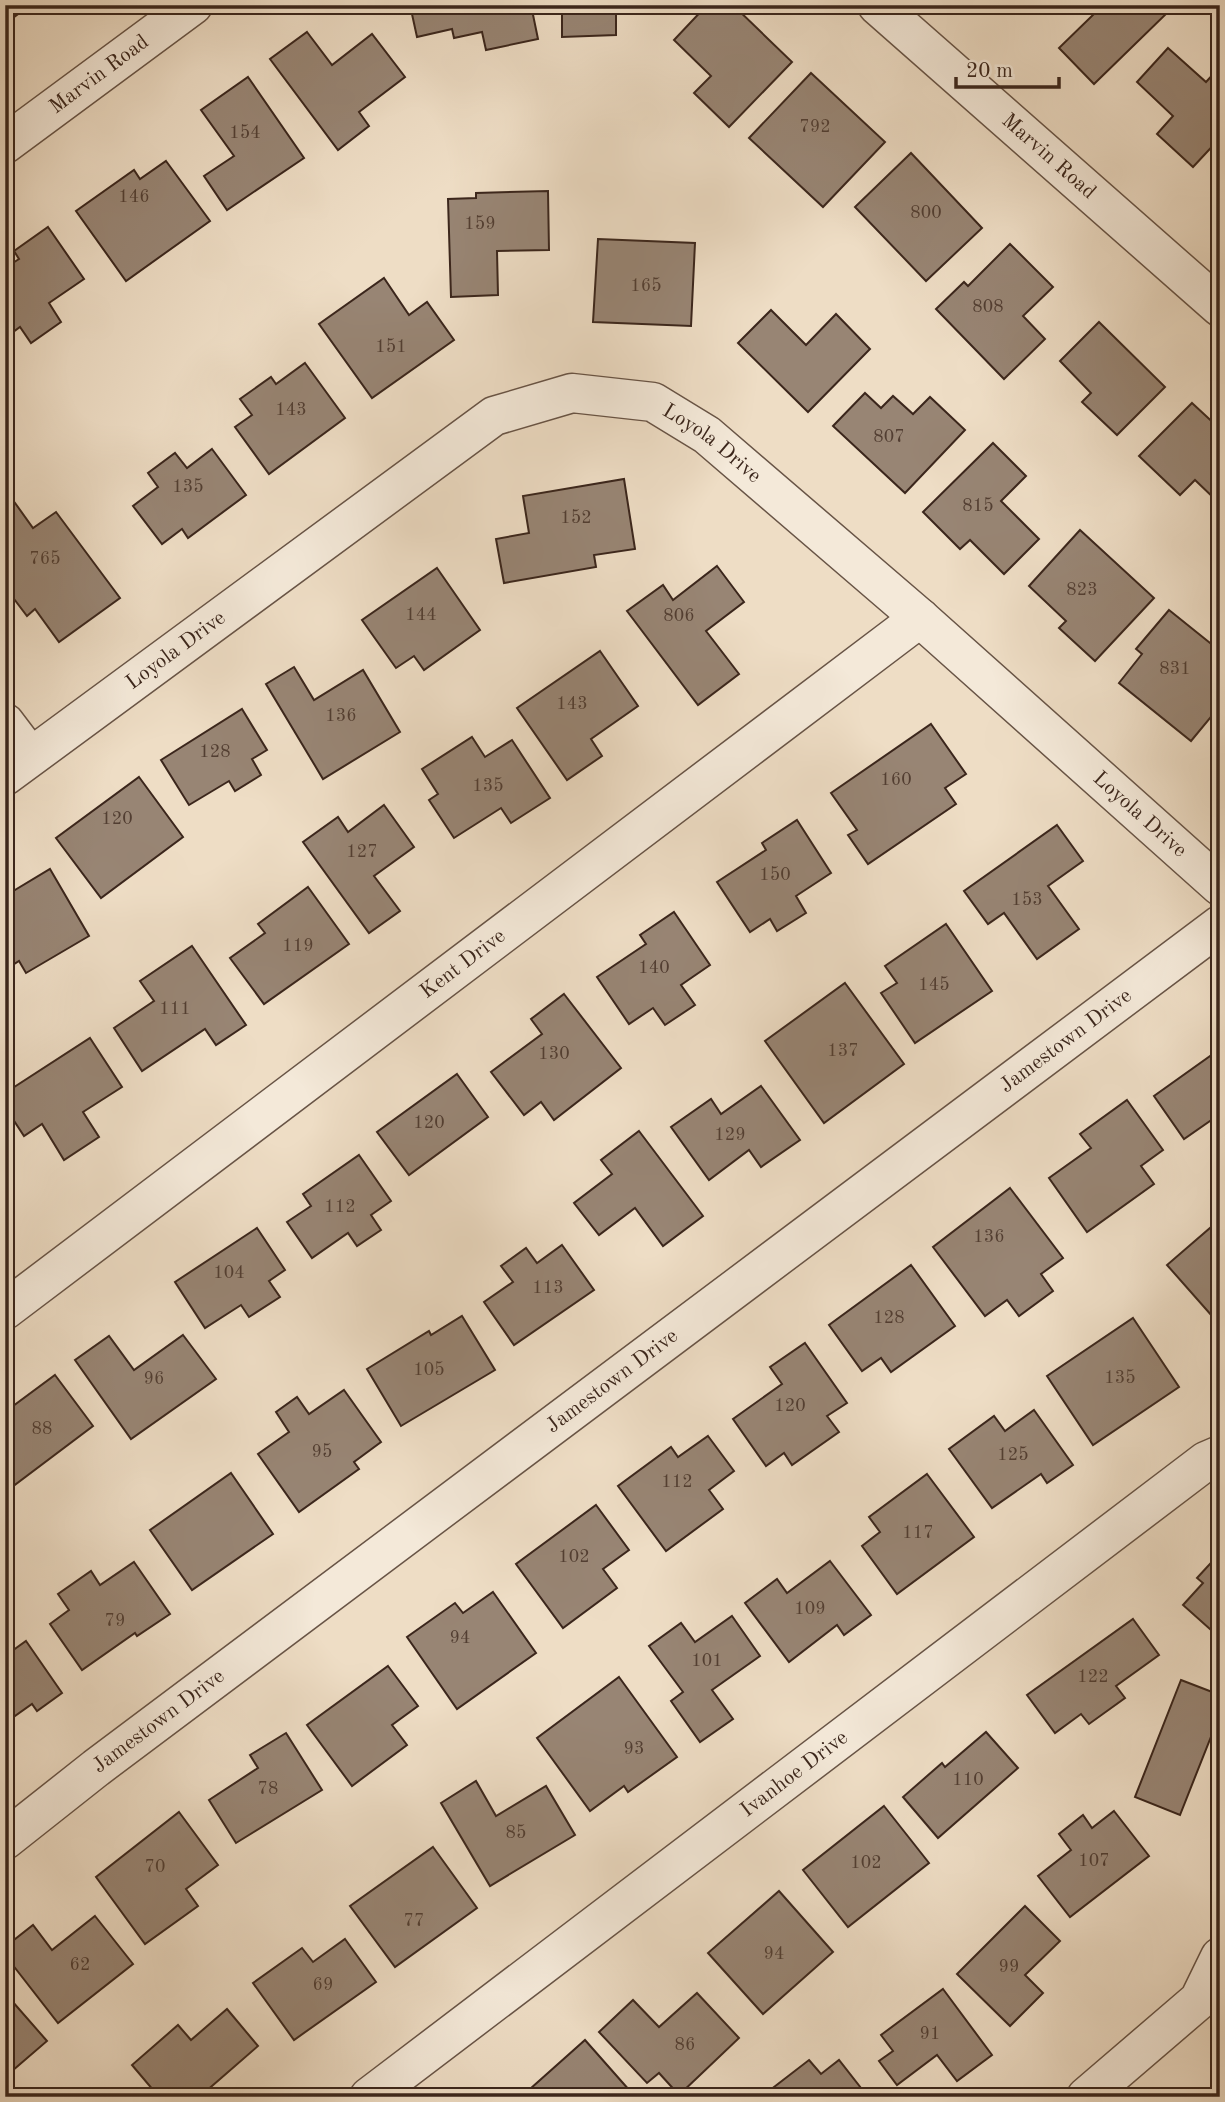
<svg xmlns="http://www.w3.org/2000/svg" width="1225" height="2102" font-family="'Old Standard TT',serif">
	<style>
		.building { fill: #988574; stroke: #3b261c; stroke-width: 2 }
		.lines { fill: none; stroke-linecap: round; stroke-linejoin: round }
		.minor-casing { stroke: #685446; stroke-width: 41 }
		.minor { stroke: #f4e9d9; stroke-width: 38 }
		.labels { text-anchor: middle; dominant-baseline: central; stroke-width: 5; stroke-linejoin: round; paint-order: stroke }
		.number-label { font-size: 18px; fill: #523e32 }
		.street-label { font-size: 21px; fill: #3b261c; stroke: #f4e9d9 }
	</style>
	<rect width="100%" height="100%" fill="#eeddc5"/>
	<filter id="stains"><feTurbulence type="fractalNoise" baseFrequency=".00286" numOctaves="4"/><feColorMatrix values="0 0 0 0 .2 0 0 0 0 .09 0 0 0 0 .02 0 0 0 .5 -.17"/></filter>
	<radialGradient id="worn" r=".72"><stop offset=".6" stop-color="#630" stop-opacity="0"/><stop offset="1" stop-color="#630" stop-opacity=".3"/></radialGradient>
	<!-- building -->
	<g class="building">
		<path d="M5 5H30L5 24Z"/>
		<path d="M410 5H531L538 39 486 50 482 32 454 38 452 29 417 37Z"/>
		<path d="M562 5H650V13L616 14V35L562 37Z"/>
		<path d="M707 5H733L792 62 729 127 694 93 711 76 674 40Z"/>
		<path d="M1087 5H1160L1167 13 1094 84 1059 48 1095 13Z"/>
		<path d="M307 32 332 65 372 34 405 77 359 112 369 126 338 150 270 59Z"/>
		<path d="M1168 48 1206 82 1217 70 1220 73V138L1193 167 1157 134 1173 116 1137 82Z"/>
		<path d="M811 73 885 142 823 207 749 138Z"/>
		<path d="M248 77 304 158 227 210 204 176 234 156 201 110Z"/>
		<path d="M911 153 982 228 926 281 855 207Z"/>
		<path d="M166 161 210 221 126 281 76 211 134 170 140 179Z"/>
		<path d="M548 191 549 250 497 251 498 295 451 297 448 199 476 198V193Z"/>
		<path d="M48 227 84 279 49 303 61 322 31 343 20 327 5 338V268L19 259 14 251Z"/>
		<path d="M598 239 695 243 691 326 593 322Z"/>
		<path d="M1010 244 1053 287 1023 316 1045 339 1004 379 936 309 964 282 968 286Z"/>
		<path d="M384 278 409 315 427 302 454 340 372 398 319 324Z"/>
		<path d="M771 310 806 345 836 314 870 349 808 412 738 343Z"/>
		<path d="M1099 322 1165 387 1117 435 1082 402 1091 393 1060 361Z"/>
		<path d="M305 363 345 418 269 474 235 427 252 415 240 399 271 377 276 384Z"/>
		<path d="M865 393 881 408 893 396 913 414 930 397 965 430 905 493 833 426Z"/>
		<path d="M1192 403 1220 429V504L1195 480 1180 495 1139 456Z"/>
		<path d="M993 443 1026 476 1001 501 1039 539 1004 574 970 540 960 549 923 512Z"/>
		<path d="M212 449 246 495 188 538 182 529 162 544 133 506 158 487 148 473 175 453 187 468Z"/>
		<path d="M624 479 635 549 594 555 596 567 504 583 496 539 529 533 523 496Z"/>
		<path d="M5 489 33 528 56 512 120 598 59 642 35 609 27 616 5 587Z"/>
		<path d="M1080 530 1154 598 1095 661 1059 628 1066 621 1029 586Z"/>
		<path d="M717 566 744 602 706 631 739 674 698 705 627 611 663 585 673 600Z"/>
		<path d="M437 568 480 630 424 670 414 656 396 668 362 620Z"/>
		<path d="M1169 610 1220 651V706L1191 741 1119 683 1142 654 1136 649Z"/>
		<path d="M600 651 638 706 591 739 602 756 567 780 517 708Z"/>
		<path d="M294 667 314 700 363 670 400 732 323 779 266 684Z"/>
		<path d="M242 709 267 750 252 759 261 775 235 791 229 781 189 805 161 760Z"/>
		<path d="M931 724 966 774 945 788 956 804 868 864 848 835 857 830 831 793Z"/>
		<path d="M472 737 485 757 512 740 550 798 511 823 501 808 454 838 429 800 438 794 422 769Z"/>
		<path d="M139 777 183 837 101 898 56 838Z"/>
		<path d="M384 805 414 847 374 876 400 911 369 933 303 842 338 817 348 832Z"/>
		<path d="M797 820 831 873 796 896 806 913 777 931 770 919 750 932 717 882 766 850 762 843Z"/>
		<path d="M1057 825 1083 861 1048 886 1079 929 1037 959 1004 913 988 924 964 891Z"/>
		<path d="M50 869 89 936 26 973 19 961 5 970V896Z"/>
		<path d="M308 887 349 944 264 1004 230 958 265 933 258 924Z"/>
		<path d="M674 912 710 965 681 985 695 1005 665 1025 653 1008 629 1024 597 977 646 944 640 935Z"/>
		<path d="M946 924 992 991 915 1043 881 993 897 983 885 966Z"/>
		<path d="M192 946 246 1025 216 1045 205 1029 142 1071 114 1028 154 1001 140 981Z"/>
		<path d="M845 983 904 1064 824 1123 765 1041Z"/>
		<path d="M564 994 621 1068 554 1120 541 1102 524 1115 491 1072 542 1034 531 1019Z"/>
		<path d="M90 1038 122 1087 83 1112 99 1137 64 1160 42 1124 24 1136 5 1107V1093Z"/>
		<path d="M1220 1049V1114L1184 1139 1154 1096Z"/>
		<path d="M457 1074 488 1117 409 1175 377 1132Z"/>
		<path d="M761 1086 800 1140 761 1167 749 1150 709 1180 671 1127 711 1099 721 1114Z"/>
		<path d="M1127 1100 1163 1150 1141 1166 1154 1184 1087 1232 1049 1178 1091 1148 1080 1134Z"/>
		<path d="M639 1131 703 1216 663 1246 635 1208 599 1235 574 1203 612 1174 601 1160Z"/>
		<path d="M359 1155 391 1201 371 1215 381 1230 357 1246 348 1233 312 1258 287 1222 311 1206 303 1194Z"/>
		<path d="M1010 1188 1063 1258 1041 1274 1053 1291 1019 1316 1007 1300 985 1316 933 1247Z"/>
		<path d="M257 1228 285 1270 269 1281 280 1297 249 1317 241 1305 205 1328 175 1282Z"/>
		<path d="M1210 1228 1220 1240V1325L1167 1265Z"/>
		<path d="M562 1245 594 1290 514 1345 484 1302 513 1282 501 1266 526 1248 537 1263Z"/>
		<path d="M911 1265 955 1326 891 1372 881 1358 862 1371 829 1325Z"/>
		<path d="M462 1316 495 1370 401 1426 367 1369 429 1331 431 1335Z"/>
		<path d="M1133 1318 1179 1387 1093 1445 1047 1376Z"/>
		<path d="M183 1335 216 1379 131 1439 75 1360 109 1336 134 1370Z"/>
		<path d="M805 1343 847 1403 827 1416 839 1432 792 1465 784 1453 766 1466 733 1419 782 1384 770 1367Z"/>
		<path d="M55 1375 93 1426 12 1487 5 1478V1430L10 1426 5 1421V1412Z"/>
		<path d="M344 1390 381 1442 354 1462 359 1469 299 1512 258 1454 289 1432 276 1412 297 1397 309 1414Z"/>
		<path d="M1034 1410 1073 1465 1047 1483 1041 1474 992 1508 949 1449 994 1416 1005 1431Z"/>
		<path d="M708 1436 734 1471 709 1490 723 1509 666 1551 618 1486 671 1447 678 1457Z"/>
		<path d="M231 1473 273 1534 192 1590 150 1530Z"/>
		<path d="M927 1474 974 1537 897 1594 862 1546 880 1532 869 1517Z"/>
		<path d="M596 1505 629 1550 603 1569 617 1588 563 1628 516 1564Z"/>
		<path d="M1220 1553V1638L1183 1605 1203 1583 1197 1578Z"/>
		<path d="M830 1561 871 1615 844 1635 837 1625 789 1662 745 1603 777 1579 787 1593Z"/>
		<path d="M134 1562 170 1614 137 1636 135 1633 82 1670 50 1624 69 1610 58 1594 91 1571 100 1585Z"/>
		<path d="M493 1592 536 1653 457 1709 407 1637 455 1603 463 1613Z"/>
		<path d="M732 1616 760 1656 712 1690 733 1719 700 1742 671 1701 683 1692 649 1646 681 1623 695 1642Z"/>
		<path d="M1133 1619 1159 1655 1116 1686 1125 1698 1089 1724 1081 1714 1055 1733 1027 1695Z"/>
		<path d="M26 1641 62 1693 37 1711 32 1704 5 1723V1656Z"/>
		<path d="M388 1666 418 1706 392 1725 407 1745 352 1786 307 1725Z"/>
		<path d="M619 1677 677 1757 628 1792 624 1786 590 1811 537 1738Z"/>
		<path d="M1181 1680 1220 1695V1714L1180 1815 1135 1797Z"/>
		<path d="M986 1732 1018 1768 938 1838 903 1797 942 1763 945 1767Z"/>
		<path d="M286 1733 322 1790 236 1843 209 1800 258 1768 250 1755Z"/>
		<path d="M476 1781 496 1816 546 1786 575 1835 490 1886 441 1803Z"/>
		<path d="M884 1806 929 1863 848 1927 803 1870Z"/>
		<path d="M1114 1811 1149 1856 1070 1917 1038 1876 1071 1850 1059 1834 1083 1815 1092 1828Z"/>
		<path d="M179 1812 218 1865 186 1889 198 1906 145 1944 96 1877Z"/>
		<path d="M433 1847 477 1908 395 1967 350 1906Z"/>
		<path d="M779 1891 833 1952 763 2014 708 1953Z"/>
		<path d="M1025 1906 1060 1941 1025 1975 1043 1993 1010 2026 957 1974Z"/>
		<path d="M95 1916 133 1964 58 2023 5 1955V1947L33 1925 52 1950Z"/>
		<path d="M345 1939 376 1982 294 2040 253 1983 302 1948 313 1962Z"/>
		<path d="M943 1989 992 2055 957 2081 937 2055 897 2085 879 2061 893 2051 881 2035Z"/>
		<path d="M5 1993 47 2041 5 2077Z"/>
		<path d="M697 1993 739 2038 679 2095 659 2073 647 2083 599 2032 633 2000 659 2027Z"/>
		<path d="M227 2009 258 2046 204 2093 207 2097H159L132 2065 178 2025 191 2040Z"/>
		<path d="M585 2040 630 2091 623 2097H521Z"/>
		<path d="M809 2060 821 2074 839 2060 868 2097H761Z"/>
	</g>
	<g class="lines">
		<!-- minor casing -->
		<g class="minor-casing">
			<g id="minor">
				<path id="s1" d="M877 5 1220 307"/>
				<path id="s2" d="M5 144 193 5"/>
				<path d="M5 723 30 756"/>
				<path id="s3" d="M5 776 494 416 572 393 653 402 707 435 920 618 1220 886"/>
				<path id="s4" d="M5 1310 920 618"/>
				<path id="s5" d="M5 1840 96 1768 1220 925"/>
				<path id="s6" d="M369 2097 1206 1461 1220 1455"/>
				<path d="M1086 2097 1199 2000 1220 1957"/>
			</g>
		</g>
		<!-- minor -->
		<use href="#minor" class="minor"/>
	</g>
	<g class="labels">
		<!-- number labels -->
		<g class="number-label">
			<text x="815" y="127">792</text>
			<text x="245" y="133">154</text>
			<text x="134" y="197">146</text>
			<text x="926" y="213">800</text>
			<text x="480" y="224">159</text>
			<text x="646" y="286">165</text>
			<text x="988" y="307">808</text>
			<text x="391" y="347">151</text>
			<text x="291" y="410">143</text>
			<text x="889" y="437">807</text>
			<text x="188" y="487">135</text>
			<text x="978" y="506">815</text>
			<text x="576" y="518">152</text>
			<text x="45" y="559">765</text>
			<text x="1082" y="590">823</text>
			<text x="421" y="615">144</text>
			<text x="679" y="616">806</text>
			<text x="1175" y="669">831</text>
			<text x="572" y="704">143</text>
			<text x="341" y="716">136</text>
			<text x="215" y="752">128</text>
			<text x="896" y="780">160</text>
			<text x="488" y="786">135</text>
			<text x="117" y="819">120</text>
			<text x="362" y="852">127</text>
			<text x="775" y="875">150</text>
			<text x="1027" y="900">153</text>
			<text x="298" y="946">119</text>
			<text x="654" y="968">140</text>
			<text x="934" y="985">145</text>
			<text x="175" y="1009">111</text>
			<text x="843" y="1051">137</text>
			<text x="554" y="1054">130</text>
			<text x="429" y="1123">120</text>
			<text x="730" y="1135">129</text>
			<text x="340" y="1207">112</text>
			<text x="989" y="1237">136</text>
			<text x="229" y="1273">104</text>
			<text x="548" y="1288">113</text>
			<text x="889" y="1318">128</text>
			<text x="429" y="1370">105</text>
			<text x="1120" y="1378">135</text>
			<text x="154" y="1379">96</text>
			<text x="790" y="1406">120</text>
			<text x="42" y="1429">88</text>
			<text x="322" y="1452">95</text>
			<text x="1013" y="1455">125</text>
			<text x="677" y="1482">112</text>
			<text x="918" y="1533">117</text>
			<text x="574" y="1557">102</text>
			<text x="810" y="1609">109</text>
			<text x="115" y="1621">79</text>
			<text x="460" y="1638">94</text>
			<text x="707" y="1661">101</text>
			<text x="1093" y="1677">122</text>
			<text x="634" y="1749">93</text>
			<text x="968" y="1780">110</text>
			<text x="268" y="1789">78</text>
			<text x="516" y="1833">85</text>
			<text x="1094" y="1861">107</text>
			<text x="866" y="1863">102</text>
			<text x="155" y="1867">70</text>
			<text x="414" y="1921">77</text>
			<text x="774" y="1954">94</text>
			<text x="80" y="1965">62</text>
			<text x="1009" y="1967">99</text>
			<text x="323" y="1985">69</text>
			<text x="930" y="2034">91</text>
			<text x="685" y="2045">86</text>
		</g>
		<!-- street labels -->
		<g class="street-label">
			<text stroke="none"><textPath href="#s2" startOffset="117">Marvin Road</textPath></text>
			<text stroke="none"><textPath href="#s1" startOffset="229">Marvin Road</textPath></text>
			<text stroke="none"><textPath href="#s3" startOffset="842">Loyola Drive</textPath></text>
			<text stroke="none"><textPath href="#s3" startOffset="212">Loyola Drive</textPath></text>
			<text stroke="none"><textPath href="#s3" startOffset="1409">Loyola Drive</textPath></text>
			<text stroke="none"><textPath href="#s4" startOffset="574">Kent Drive</textPath></text>
			<text stroke="none"><textPath href="#s5" startOffset="1328">Jamestown Drive</textPath></text>
			<text stroke="none"><textPath href="#s5" startOffset="761">Jamestown Drive</textPath></text>
			<text stroke="none"><textPath href="#s5" startOffset="194">Jamestown Drive</textPath></text>
			<text stroke="none"><textPath href="#s6" startOffset="534">Ivanhoe Drive</textPath></text>
		</g>
	</g>
	<!-- margin -->
	<rect width="1225" height="2102" fill="none" stroke="#eeddc5" stroke-width="28"/>
	<rect x="7" y="7" width="1211" height="2088" fill="none" stroke="#3b261c" stroke-width="3.5"/>
	<rect x="14" y="14" width="1197" height="2074" fill="none" stroke="#3b261c" stroke-width="2"/>
	<!-- scale -->
	<path d="M956 77v10h103v-10" fill="none" stroke="#3b261c" stroke-width="3.5"/>
	<text x="966" y="77" font-size="21" fill="#3b261c" stroke="#f4e9d9" stroke-width="5" paint-order="stroke">20 m</text>
	<rect width="100%" height="100%" filter="url(#stains)"/>
	<rect width="100%" height="100%" fill="url(#worn)"/>
</svg>
